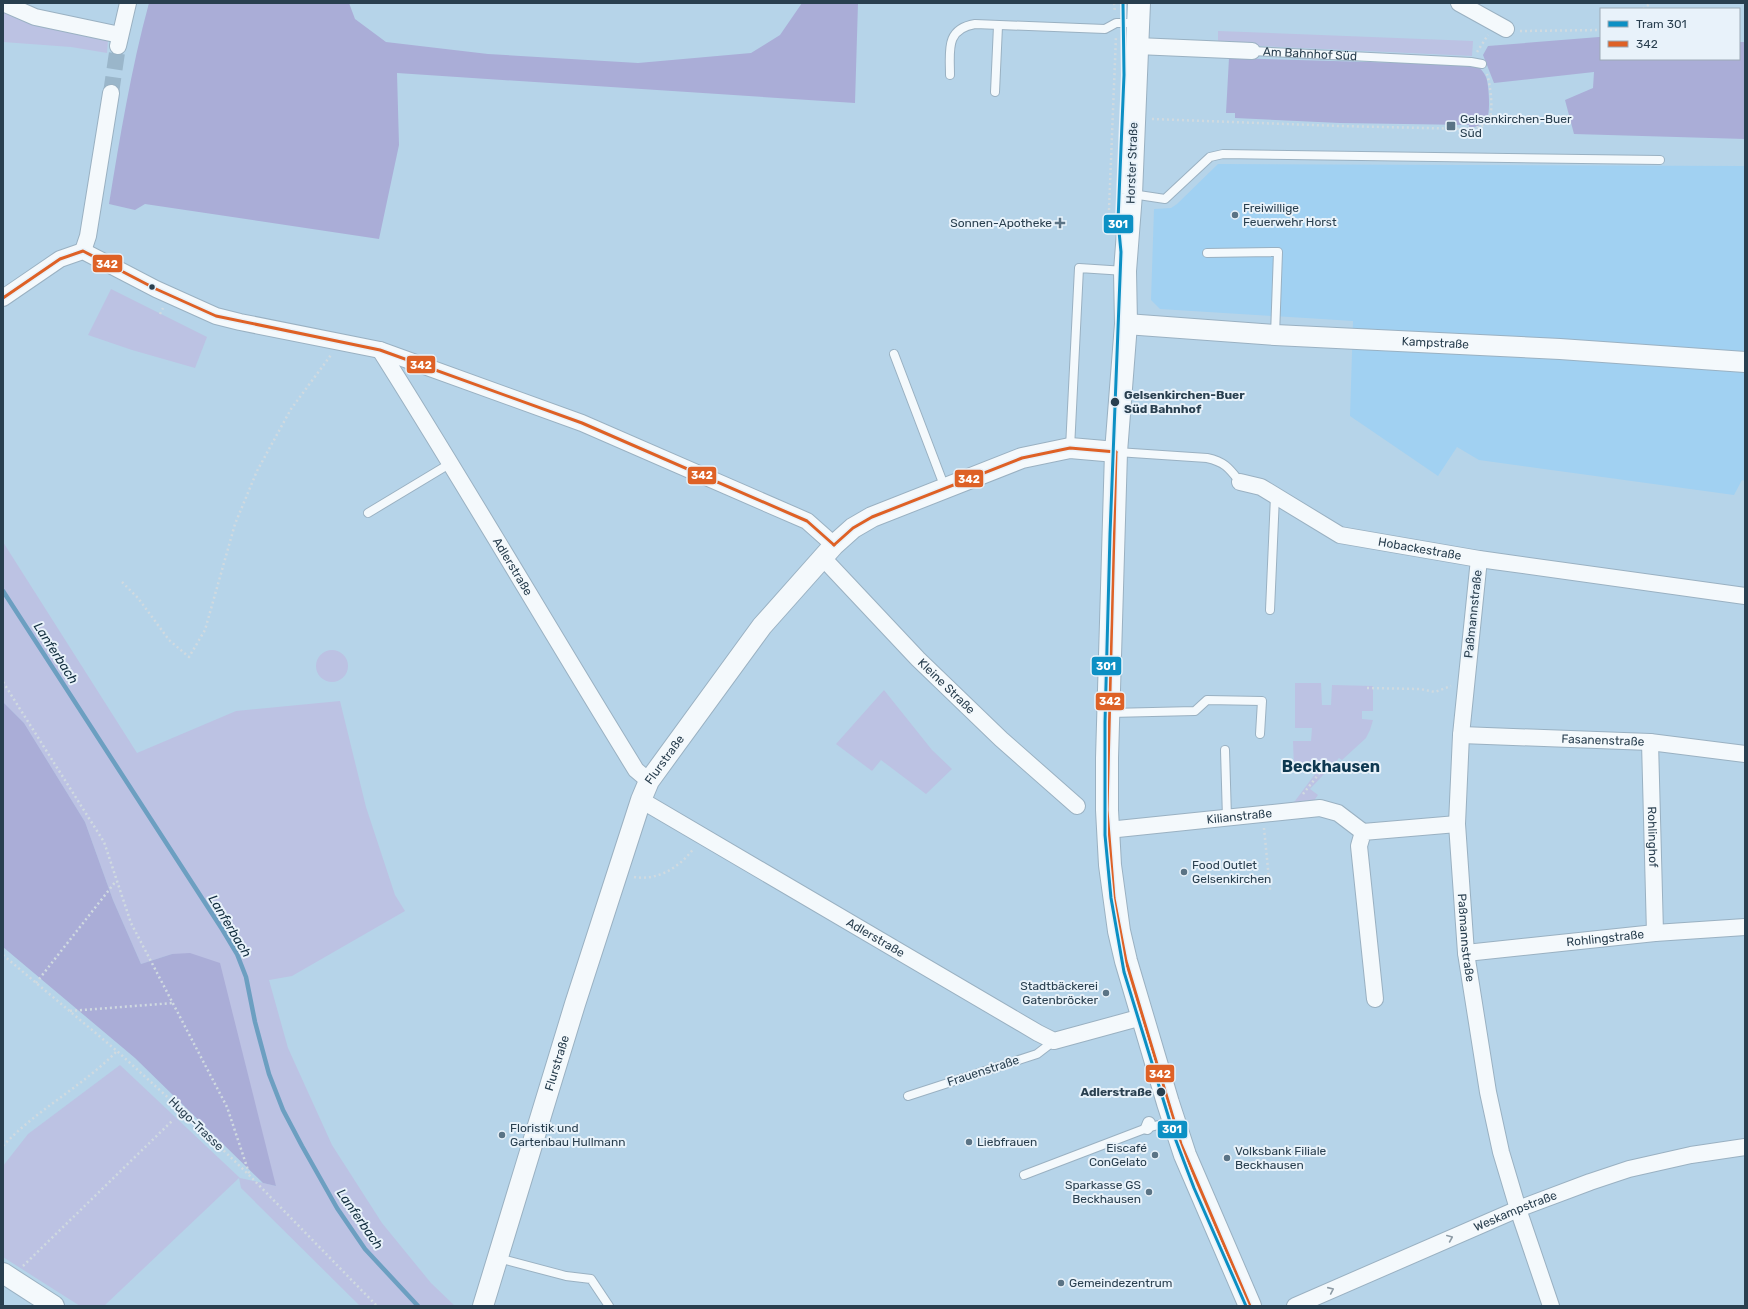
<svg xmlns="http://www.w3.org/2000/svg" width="1748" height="1309" font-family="Rubik,sans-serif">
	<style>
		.built { fill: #a1d1f2 }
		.green { fill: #bcc2e3 }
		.forest { fill: #aaadd7 }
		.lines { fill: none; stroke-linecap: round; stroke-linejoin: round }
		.stream { stroke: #6c9fc1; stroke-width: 4.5 }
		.minor-tunnel { stroke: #9ab6ca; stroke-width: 16; stroke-dasharray: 16 8; stroke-linecap: butt }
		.service-casing { stroke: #9ab1c2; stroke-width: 10 }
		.pedestrian-casing { stroke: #9ab1c2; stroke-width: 14 }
		.minor-casing { stroke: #9ab1c2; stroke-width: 18 }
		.tertiary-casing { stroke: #9ab1c2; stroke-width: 22 }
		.secondary-casing { stroke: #9ab1c2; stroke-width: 24 }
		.path { stroke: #d0dae0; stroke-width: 2.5; stroke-dasharray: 2 3; stroke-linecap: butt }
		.service { stroke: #f4f9fc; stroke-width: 8 }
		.pedestrian { stroke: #f4f9fc; stroke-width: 12 }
		.minor { stroke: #f4f9fc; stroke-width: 16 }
		.tertiary { stroke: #f4f9fc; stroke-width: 20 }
		.secondary { stroke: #f4f9fc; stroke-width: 22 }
		.bus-1-casing { stroke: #e8f2fa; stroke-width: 6 }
		.bus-1 { stroke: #de6126; stroke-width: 3 }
		.tram-1-casing { stroke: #e8f2fa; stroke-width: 6 }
		.tram-1 { stroke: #0c90c4; stroke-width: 3 }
		.oneway { stroke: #8e9ca6 }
		.poi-dot { fill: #5a7385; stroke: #e8f2fa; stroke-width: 1.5 }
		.bus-dot { fill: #293f4f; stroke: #e8f2fa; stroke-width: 1.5 }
		.labels { text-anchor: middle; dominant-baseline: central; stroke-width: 4; stroke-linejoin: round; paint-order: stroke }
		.street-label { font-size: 12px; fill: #293f4f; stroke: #e8f2fa }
		.poi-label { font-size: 12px; fill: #293f4f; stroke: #e8f2fa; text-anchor: start }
		.stop-label { font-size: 12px; font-weight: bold; fill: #293f4f; stroke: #e8f2fa; text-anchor: start }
		.water-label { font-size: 13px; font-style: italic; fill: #112d3e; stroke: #e8f2fa }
		.district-label { font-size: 16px; font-weight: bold; fill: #0e3850; stroke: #e8f2fa }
		.line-badge { stroke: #e8f2fa; stroke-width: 1.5 }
		.badge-label { font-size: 11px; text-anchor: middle; font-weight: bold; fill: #fff }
	</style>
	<rect width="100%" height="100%" fill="#b6d4e9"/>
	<!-- built -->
	<path class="built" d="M1218 164 1745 166V481L1742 480 1734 495 1479 460 1457 447 1438 476 1350 416 1353 321 1160 309 1151 300 1154 209 1171 208 1177 204Z"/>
	<!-- green -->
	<g class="green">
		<path d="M3 11 108 40 107 53 71 47 3 42Z"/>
		<path d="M1218 31 1473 41 1472 56 1218 44Z"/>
		<path d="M111 289 207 337 195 368 132 350 88 335Z"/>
		<path d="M3 542 137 753 236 711 340 701 366 807 395 895 405 911 292 976 269 980 288 1048 332 1145 382 1223 431 1283 455 1306H360L241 1188 239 1178 104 1306H80L3 1257V1166L28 1134 120 1065 240 1178 276 1186 172 954 141 964 113 900 85 822 24 723 3 702Z"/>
		<circle cx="332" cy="666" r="16"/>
		<path d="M1295 683H1321L1322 705H1331L1332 685 1373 686V711H1362V719L1373 720 1370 730 1366 738 1342 760 1339 758 1310 789 1318 795 1313 802 1290 804 1295 801 1318 770 1311 764 1300 774 1295 771 1294 768 1293 741H1311L1312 728H1295Z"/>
		<path d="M884 690 932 750 952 769 926 794 881 760 872 771 836 744Z"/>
	</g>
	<!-- forest -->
	<g class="forest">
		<path d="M149 3H349L355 19 386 42 488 54 638 63 751 53 780 35 802 3H858L855 103 397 73 399 145 379 239 145 204 135 210 109 204C120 137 131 69 149 3Z"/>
		<path d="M1599 37H1601V59H1739V42H1745V139L1574 134 1565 100 1593 88 1594 72 1494 83 1483 55 1488 46Z"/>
		<path d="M1229 58 1476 65C1480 68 1484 72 1486 77 1489 84 1491 115 1486 121 1483 125 1475 127 1469 128V125L1340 123 1235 118V113H1226Z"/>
		<path d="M3 702 24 723 85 822 113 900 141 964 172 954 190 953 220 963 276 1186 263 1183 135 1058 3 947Z"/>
	</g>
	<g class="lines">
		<!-- stream -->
		<path class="stream" d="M3 591 222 929 237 954 246 977 255 1022 269 1074 283 1110 302 1146 337 1208 365 1249 418 1306"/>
		<!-- minor-tunnel -->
		<path class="minor-tunnel" d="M111 93 118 46"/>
		<!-- service casing -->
		<g class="service-casing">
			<g id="service">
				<path id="s1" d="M1252 51 1471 62 1482 64"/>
				<path d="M950 75C950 51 945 29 975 24L1105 29 1116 23H1138"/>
				<path d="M995 92 998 26"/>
				<path d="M1132 194 1165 199 1210 157 1223 154 1660 160"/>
				<path d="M1207 253 1278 252 1275 335"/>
				<path d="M894 354 945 488"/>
				<path d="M1070 448 1079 268 1125 271"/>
				<path d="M1117 452 1207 458C1225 462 1229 468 1240 482"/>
				<path d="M368 513 451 463"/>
				<path d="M1270 610 1275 496"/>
				<path d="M1110 713 1195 711 1207 700 1262 701 1260 734"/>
				<path d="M1225 750 1227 818"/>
				<path d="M908 1096 1037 1054 1054 1041"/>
				<path d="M1024 1175 1147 1128 1173 1121"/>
				<path d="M498 1258 566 1276 591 1279 609 1306"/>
			</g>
		</g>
		<!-- pedestrian casing -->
		<g class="pedestrian-casing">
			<path id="pedestrian" d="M1147 1128 1149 1123"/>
		</g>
		<!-- minor casing -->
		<g class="minor-casing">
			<g id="minor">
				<path d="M3 3 35 17 120 35"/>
				<path d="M1459 3 1506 29"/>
				<path d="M118 46 128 3"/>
				<path d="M1137 46 1252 51"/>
				<path d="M83 251 88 236 111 93"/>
				<path d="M3 298 60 259 83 251 156 289 216 316 240 322 380 350 582 423 807 521 834 545"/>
				<path id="s2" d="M380 350C468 489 550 631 636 770L649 781"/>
				<path id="s3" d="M1240 482 1261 487 1340 535 1479 559 1745 596"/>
				<path id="s4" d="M823 558 918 659 1001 739 1077 806"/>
				<path id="s5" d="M1479 559 1461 735 1457 824 1466 953 1488 1092 1501 1152 1518 1209 1551 1306"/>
				<path id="s6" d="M1461 735 1650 742 1745 754"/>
				<path id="s7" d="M1650 742 1655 933"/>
				<path id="s8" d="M641 800 1038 1033 1054 1041 1142 1017"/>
				<path id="s9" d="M1108 830 1320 808 1338 813 1363 832"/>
				<path id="s10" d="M1466 953 1655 933 1745 927"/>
				<path d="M1375 999 1359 846 1363 832 1457 824"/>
				<path id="s11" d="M1295 1306 1518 1209 1590 1182 1629 1169 1691 1155 1745 1147"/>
			</g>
		</g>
		<!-- tertiary casing -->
		<g class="tertiary-casing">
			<g id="tertiary">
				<path id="s12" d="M1126 324 1275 335 1560 349 1745 362"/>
				<path d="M3 1273 54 1306"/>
				<path id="s13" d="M483 1306 575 1004 641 800 649 781 762 626 834 545 853 528 872 517 1022 458 1070 448 1116 452"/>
			</g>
		</g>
		<!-- secondary casing -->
		<g class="secondary-casing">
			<path id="secondary" d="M1139 3 1131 194 1125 271 1126 324 1116 452 1107 758V810L1110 865 1119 931 1126 961 1168 1103 1185 1155 1250 1306"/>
		</g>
		<!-- path -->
		<g class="path">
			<path d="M1114 3 1115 12"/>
			<path d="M1643 9 1651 3"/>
			<path d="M1520 31 1601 30"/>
			<path d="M1477 52 1488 35"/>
			<path d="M1152 119 1339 126 1469 129C1475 128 1482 127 1487 123 1495 115 1490 83 1487 74"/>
			<path d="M1108 235 1116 36"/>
			<path d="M160 314 163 308"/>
			<path d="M122 582 138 598 169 640 189 657 205 630 235 524 257 471 291 409 331 355"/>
			<path d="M3 682 104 842 131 923 227 1107 250 1176"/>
			<path d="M1367 688 1420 689 1435 692 1451 686"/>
			<path d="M1303 794 1322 770"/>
			<path d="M1264 828 1270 890"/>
			<path d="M634 877C658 881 680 867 694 848"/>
			<path d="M3 955 117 1051 187 1115 250 1176 377 1306"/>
			<path d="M36 983 116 881"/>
			<path d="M70 1011 173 1003"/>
			<path d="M3 1146C37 1109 82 1087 117 1051"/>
			<path d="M23 1266 173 1120"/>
		</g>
		<!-- service -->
		<use href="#service" class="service"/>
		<!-- pedestrian -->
		<use href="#pedestrian" class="pedestrian"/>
		<!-- minor -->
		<use href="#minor" class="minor"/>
		<!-- tertiary -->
		<use href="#tertiary" class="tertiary"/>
		<!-- secondary -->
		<use href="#secondary" class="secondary"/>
		<!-- bus-1 casing -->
		<g class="bus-1-casing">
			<g id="bus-1">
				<path d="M3 298 60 259 83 251 156 289 216 316 380 350 582 423 807 521 834 545"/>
				<path d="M1116 452 1107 810 1114 898 1126 961 1181 1144 1250 1306"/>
				<path d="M834 545 853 528 872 517 1022 458 1070 448 1116 452"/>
			</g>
		</g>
		<!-- bus-1 -->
		<use href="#bus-1" class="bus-1"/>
		<!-- tram-1 casing -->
		<g class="tram-1-casing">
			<path id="tram-1" d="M1123 3 1124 75 1118 221 1121 252 1110 534 1105 722V835L1111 898 1124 972 1175 1138 1194 1188 1246 1306"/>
		</g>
		<!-- tram-1 -->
		<use href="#tram-1" class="tram-1"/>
	</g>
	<!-- one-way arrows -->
	<defs><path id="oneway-chevron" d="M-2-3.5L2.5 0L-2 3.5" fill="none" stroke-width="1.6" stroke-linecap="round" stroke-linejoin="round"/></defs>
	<g class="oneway">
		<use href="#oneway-chevron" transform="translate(1450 1238) rotate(-23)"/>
		<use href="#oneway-chevron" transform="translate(1331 1290) rotate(-24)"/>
	</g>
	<!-- markers -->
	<g class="poi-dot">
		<rect x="1446" y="121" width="10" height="10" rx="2"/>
		<circle cx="1235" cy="215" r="4"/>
		<path d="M1058 217h4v4h4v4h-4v4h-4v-4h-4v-4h4z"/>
		<circle cx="1184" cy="872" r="4"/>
		<circle cx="1106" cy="993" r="4"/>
		<circle cx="502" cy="1135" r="4"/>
		<circle cx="969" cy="1142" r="4"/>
		<circle cx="1155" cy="1155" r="4"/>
		<circle cx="1227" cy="1158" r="4"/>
		<circle cx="1149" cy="1192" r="4"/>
		<circle cx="1061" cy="1283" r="4"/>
	</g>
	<g class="bus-dot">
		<circle cx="152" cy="287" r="3.5"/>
		<circle cx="1115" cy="402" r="5"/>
		<circle cx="1161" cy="1092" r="5"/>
	</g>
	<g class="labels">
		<!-- street labels -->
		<g class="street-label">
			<text stroke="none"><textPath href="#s1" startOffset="58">Am Bahnhof Süd</textPath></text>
			<text transform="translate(1132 163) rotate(-88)">Horster Straße</text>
			<text stroke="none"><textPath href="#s12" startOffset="310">Kampstraße</textPath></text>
			<text stroke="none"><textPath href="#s3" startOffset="195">Hobackestraße</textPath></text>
			<text stroke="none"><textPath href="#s2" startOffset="254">Adlerstraße</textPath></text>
			<text transform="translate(1473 614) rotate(-84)">Paßmannstraße</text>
			<text stroke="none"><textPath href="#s4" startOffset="178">Kleine Straße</textPath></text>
			<text stroke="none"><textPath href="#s6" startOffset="142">Fasanenstraße</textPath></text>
			<text stroke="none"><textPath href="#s13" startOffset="577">Flurstraße</textPath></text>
			<text stroke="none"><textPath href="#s9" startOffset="132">Kilianstraße</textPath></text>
			<text stroke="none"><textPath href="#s7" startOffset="95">Rohlinghof</textPath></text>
			<text stroke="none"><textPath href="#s5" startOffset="380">Paßmannstraße</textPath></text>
			<text stroke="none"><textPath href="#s8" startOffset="272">Adlerstraße</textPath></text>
			<text stroke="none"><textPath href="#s10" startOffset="140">Rohlingstraße</textPath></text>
			<text stroke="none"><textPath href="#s13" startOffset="254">Flurstraße</textPath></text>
			<text transform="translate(983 1071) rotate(-18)">Frauenstraße</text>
			<text transform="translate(196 1124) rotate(44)">Hugo-Trasse</text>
			<text stroke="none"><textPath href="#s11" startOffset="240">Weskampstraße</textPath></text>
		</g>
		<!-- poi labels -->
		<g class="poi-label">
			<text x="1460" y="119">Gelsenkirchen-Buer<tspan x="1460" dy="14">Süd</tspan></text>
			<text x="1243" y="208">Freiwillige<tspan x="1243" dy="14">Feuerwehr Horst</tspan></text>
			<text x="1052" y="223" text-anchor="end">Sonnen-Apotheke</text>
			<text x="1192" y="865">Food Outlet<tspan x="1192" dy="14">Gelsenkirchen</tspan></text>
			<text x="1098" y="986" text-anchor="end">Stadtbäckerei<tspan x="1098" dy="14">Gatenbröcker</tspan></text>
			<text x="510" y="1128">Floristik und<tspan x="510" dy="14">Gartenbau Hullmann</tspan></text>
			<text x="977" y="1142">Liebfrauen</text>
			<text x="1147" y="1148" text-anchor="end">Eiscafé<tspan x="1147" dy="14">ConGelato</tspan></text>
			<text x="1235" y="1151">Volksbank Filiale<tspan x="1235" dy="14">Beckhausen</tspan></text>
			<text x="1141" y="1185" text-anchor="end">Sparkasse GS<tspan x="1141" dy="14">Beckhausen</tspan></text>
			<text x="1069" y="1283">Gemeindezentrum</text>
		</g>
		<!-- stop labels -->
		<g class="stop-label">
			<text x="1124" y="395">Gelsenkirchen-Buer<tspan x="1124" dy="14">Süd Bahnhof</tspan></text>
			<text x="1152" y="1092" text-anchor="end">Adlerstraße</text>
		</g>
		<!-- water labels -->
		<g class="water-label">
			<text transform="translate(56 653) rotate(57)">Lanferbach</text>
			<text transform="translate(230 926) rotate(59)">Lanferbach</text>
			<text transform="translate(360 1219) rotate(55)">Lanferbach</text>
		</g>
		<!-- district labels -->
		<g class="district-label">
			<text x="1331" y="766">Beckhausen</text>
		</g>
	</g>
	<g class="line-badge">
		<rect x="1103" y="214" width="31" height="20" rx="4" fill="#0c90c4"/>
		<rect x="92" y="254" width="31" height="19" rx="4" fill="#de6126"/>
		<rect x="406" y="355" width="30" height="19" rx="4" fill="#de6126"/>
		<rect x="687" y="466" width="30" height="19" rx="4" fill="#de6126"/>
		<rect x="954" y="469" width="30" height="19" rx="4" fill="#de6126"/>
		<rect x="1091" y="656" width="31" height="20" rx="4" fill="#0c90c4"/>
		<rect x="1095" y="692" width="30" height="19" rx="4" fill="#de6126"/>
		<rect x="1145" y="1064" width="30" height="19" rx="4" fill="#de6126"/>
		<rect x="1157" y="1120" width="31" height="19" rx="4" fill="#0c90c4"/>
	</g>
	<g class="badge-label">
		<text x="1118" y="228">301</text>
		<text x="107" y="268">342</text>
		<text x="421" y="369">342</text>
		<text x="702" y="479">342</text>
		<text x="969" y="483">342</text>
		<text x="1106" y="670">301</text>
		<text x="1110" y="705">342</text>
		<text x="1160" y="1078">342</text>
		<text x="1172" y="1133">301</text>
	</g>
	<!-- border -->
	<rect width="1748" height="1309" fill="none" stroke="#293f4f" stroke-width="8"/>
	<!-- legend -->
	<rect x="1600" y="8" width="140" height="52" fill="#e8f2fa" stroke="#9caab6"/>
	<rect x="1608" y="21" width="20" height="6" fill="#0c90c4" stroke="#9caab6"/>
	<text x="1636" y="28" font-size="12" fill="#293f4f">Tram 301</text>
	<rect x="1608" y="41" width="20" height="6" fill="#de6126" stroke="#9caab6"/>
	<text x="1636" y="48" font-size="12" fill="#293f4f">342</text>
</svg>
